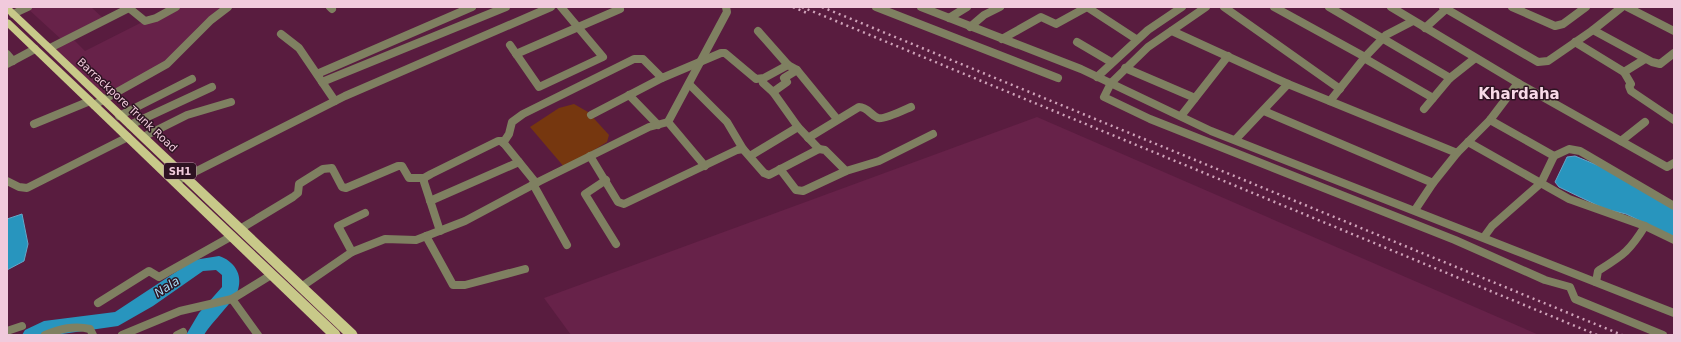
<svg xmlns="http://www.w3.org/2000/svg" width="1681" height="342" font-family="'DejaVu Sans',sans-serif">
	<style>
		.built { fill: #672249 }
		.green { fill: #76370f }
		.water { fill: #2895be; stroke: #64a5c7 }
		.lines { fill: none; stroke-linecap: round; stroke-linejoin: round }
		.river { fill: #2895be; fill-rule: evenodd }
		.minor { stroke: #7f8061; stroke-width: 8 }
		.tertiary { stroke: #7f8061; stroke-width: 8 }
		.primary { fill: #c8c989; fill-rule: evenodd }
		.rail { stroke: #cfa3b9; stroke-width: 2.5; stroke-dasharray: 2 4; stroke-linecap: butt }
		.labels { text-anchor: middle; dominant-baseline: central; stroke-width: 3; stroke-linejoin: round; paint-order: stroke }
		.shield { fill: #2e1322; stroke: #b693a4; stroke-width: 1 }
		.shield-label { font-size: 10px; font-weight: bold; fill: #f1cadc }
		.street-label { font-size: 11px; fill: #f1cadc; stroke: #2e1322 }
		.water-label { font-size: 12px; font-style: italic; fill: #a3dbf5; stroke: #2e1322 }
		.district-label { font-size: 15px; font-weight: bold; fill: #f8d9e7; stroke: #2e1322 }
	</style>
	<rect width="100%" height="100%" fill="#591c3f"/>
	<!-- built -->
	<g class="built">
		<path d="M26 7H91L105 20 62 40Z"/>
		<path d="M172 7H223L216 11 198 27 166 63 104 97 51 49 72 38 85 51Z"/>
		<path d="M1037 117 1539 335H571L544 298Z"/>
	</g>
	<!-- green -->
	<path class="green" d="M574 104 588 112 609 135 607 142 565 168 530 127 559 108Z"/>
	<!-- water -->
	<g class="water">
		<path d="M1575 156 1609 170 1674 209V237L1626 214 1605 209 1559 187 1555 182 1567 157Z"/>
		<path d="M22 214 28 244 24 261 7 270V219Z"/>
	</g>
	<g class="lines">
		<!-- river -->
		<path class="river" d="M219 256C234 261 243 274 238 290 235 300 211 323 204 335H186L199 313 222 287V275L216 270 203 271 153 306 118 326 55 335H22L25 330 44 321 115 312 194 260Z"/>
		<!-- minor -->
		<g class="minor">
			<path d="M330 7 332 9"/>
			<path d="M876 7 1058 78"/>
			<path d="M1087 7 1136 39"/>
			<path d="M1224 7 1340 89"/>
			<path d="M1274 7 1365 57 1386 35 1413 21"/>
			<path d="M1329 7 1450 78"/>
			<path d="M1391 7 1518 83"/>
			<path d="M1443 7 1538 62 1548 61 1593 30 1652 62 1660 64 1674 53"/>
			<path d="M1512 7 1555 26 1563 24 1586 7"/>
			<path d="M1627 7 1674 31"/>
			<path d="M129 8 145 21 156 18 176 7"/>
			<path d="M13 14 28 7"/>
			<path d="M949 18 967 7"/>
			<path d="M970 27 984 15 1000 7"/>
			<path d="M1425 28 1446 9"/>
			<path d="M1593 30 1622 7"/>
			<path d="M758 31 788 65 797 70 837 119"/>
			<path d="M1172 31 1288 84 1457 153 1490 120 1518 83 1667 167 1674 163"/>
			<path d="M281 34 299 48 335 101"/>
			<path d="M1002 39 1041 17 1056 24 1087 7"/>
			<path d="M1077 42 1111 62"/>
			<path d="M1575 42 1624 72"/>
			<path d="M510 45 539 87 603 57 561 7"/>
			<path d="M50 48 131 7"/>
			<path d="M7 54 13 61"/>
			<path d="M516 54 620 9"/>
			<path d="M1364 58 1433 98"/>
			<path d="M1645 59 1624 72 1631 84 1629 86 1631 91 1674 120"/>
			<path d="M7 64 35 49"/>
			<path d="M1125 68 1195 98"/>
			<path d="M317 74 472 7"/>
			<path d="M1097 77 1148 30 1182 7"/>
			<path d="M322 82 506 7"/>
			<path d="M763 83 773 92 787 82 784 78 797 70"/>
			<path d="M1111 83 1104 97 1150 119 1455 240 1545 280 1570 287 1575 299 1663 335"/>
			<path d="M689 84 727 122 743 149"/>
			<path d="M773 92 798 127 819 149"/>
			<path d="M629 95 658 125"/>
			<path d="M1330 101 1365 57"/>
			<path d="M1424 109 1450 78 1474 59"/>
			<path d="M1264 111 1433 183 1457 153"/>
			<path d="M591 115 662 78 721 53H725L756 79 764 78 788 65"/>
			<path d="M119 116 192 79"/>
			<path d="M1181 116 1228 56"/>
			<path d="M1490 120 1554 156"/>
			<path d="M668 122 727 12 726 7"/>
			<path d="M34 124 90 101"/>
			<path d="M130 125 212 87"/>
			<path d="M143 137 187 115 231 102"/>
			<path d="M808 138 859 107C868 107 870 115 878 118 884 120 904 110 911 107"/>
			<path d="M1236 139 1288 84"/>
			<path d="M1621 141 1645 122"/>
			<path d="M1468 142 1569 199 1645 226 1674 240"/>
			<path d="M503 143 509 134 512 122 523 114 634 59H643L662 78"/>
			<path d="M590 156 618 202 624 204 737 150 743 149 764 173 769 175 819 149 825 150 846 171"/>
			<path d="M750 156 798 127"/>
			<path d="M780 169 796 190 803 191 846 171 879 161 933 134"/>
			<path d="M606 180 585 194 616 244"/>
			<path d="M7 181 19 187 27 188 128 137"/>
			<path d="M175 182 345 96 551 7"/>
			<path d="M533 184 567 245"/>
			<path d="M430 201 519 162"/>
			<path d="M1415 210 1433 183"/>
			<path d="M240 229 293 197 298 193 299 184 323 169 332 168 342 187 346 188 398 166H402L409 178H424"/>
			<path d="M440 231 424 182V178L431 174 498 141H502L536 183"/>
			<path d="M426 236 453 285H465L525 269"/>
			<path d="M1484 237 1492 226 1541 183 1554 156 1569 149 1580 151 1674 206"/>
			<path d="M352 252 338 226 365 213"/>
			<path d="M1596 282 1598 271C1623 255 1629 252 1645 226"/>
			<path d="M301 287 352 252 385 239 416 240 465 221 540 181 649 127 668 122 705 166"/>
			<path d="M98 303 149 271 159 277 232 236"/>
			<path d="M7 331 22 326"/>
			<path d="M45 335C60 329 74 325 90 329L93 335"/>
			<path d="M122 335 180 311 232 299"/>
			<path d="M177 335 183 332"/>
			<path d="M258 335 232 299 271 275"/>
		</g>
		<!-- tertiary -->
		<g class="tertiary">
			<path d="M921 7 1081 69 1211 131 1674 313"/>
			<path d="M1111 83 1148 47 1206 7"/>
			<path d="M94 105 167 64 211 20 228 7"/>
		</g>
		<!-- primary -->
		<g class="primary">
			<path d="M7 7H11L356 331 358 335H344L7 13Z"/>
			<path d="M7 19 10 20 339 331 341 335H327L7 27Z"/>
		</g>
		<!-- rail -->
		<g class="rail">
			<path d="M793 7 807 13"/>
			<path d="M802 7 1597 335"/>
			<path d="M822 7 1622 335"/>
		</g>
	</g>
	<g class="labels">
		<!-- shield labels -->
		<rect class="shield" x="164" y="163" width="32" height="16" rx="3"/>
		<g class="shield-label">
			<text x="180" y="171">SH1</text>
		</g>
		<!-- street labels -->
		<g class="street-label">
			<text transform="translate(127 105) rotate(43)">Barrackpore Trunk Road</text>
		</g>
		<!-- water labels -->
		<g class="water-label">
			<text transform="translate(167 287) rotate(-33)">Nala</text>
		</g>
		<!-- district labels -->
		<g class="district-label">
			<text x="1519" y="94">Khardaha</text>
		</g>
	</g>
	<!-- border -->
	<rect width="1681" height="342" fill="none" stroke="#f1cadc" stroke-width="16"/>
</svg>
